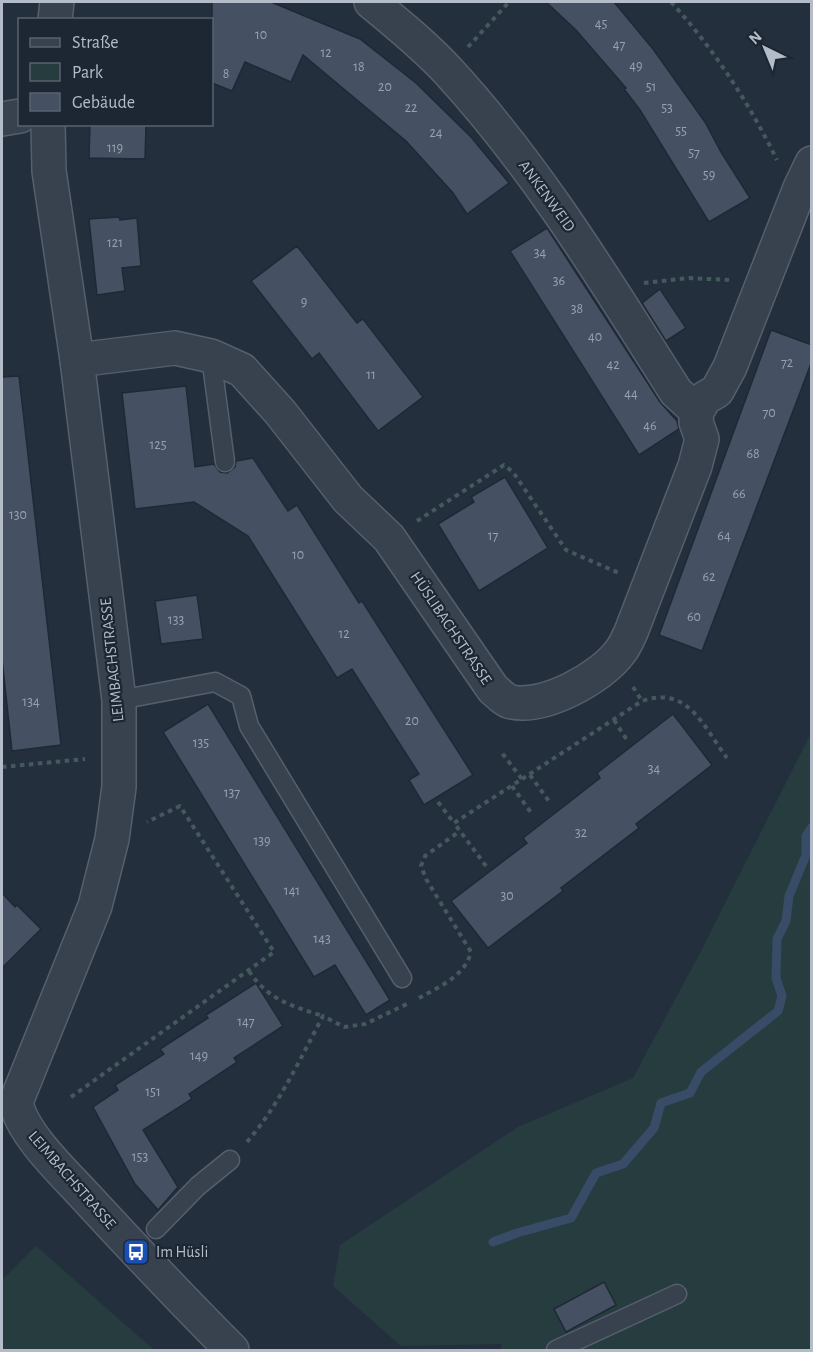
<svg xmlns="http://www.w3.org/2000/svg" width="813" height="1352" font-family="'Alegreya Sans',sans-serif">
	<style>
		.green { fill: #263c3f }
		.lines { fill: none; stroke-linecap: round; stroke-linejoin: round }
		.stream { stroke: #394c67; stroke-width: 9 }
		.building { fill: #455162; stroke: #1f2835; stroke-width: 1.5 }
		.service-casing { stroke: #565f6c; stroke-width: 21 }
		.minor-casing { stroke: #565f6c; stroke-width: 36 }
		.tertiary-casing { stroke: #565f6c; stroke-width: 36 }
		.path { stroke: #44595c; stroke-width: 4; stroke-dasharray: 4.5 4.5; stroke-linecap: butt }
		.service { stroke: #38414e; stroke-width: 18 }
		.minor { stroke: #38414e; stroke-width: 33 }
		.tertiary { stroke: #38414e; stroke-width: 33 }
		.labels { text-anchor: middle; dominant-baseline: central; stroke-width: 4.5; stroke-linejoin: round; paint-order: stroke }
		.number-label { font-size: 14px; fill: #98a1af }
		.street-label { font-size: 16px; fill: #b4bcc9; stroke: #1d2633 }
		.poi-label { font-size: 16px; fill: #b4bcc9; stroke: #1d2633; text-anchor: start }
	</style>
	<rect width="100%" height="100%" fill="#242f3e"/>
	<!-- green -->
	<g class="green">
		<path d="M811 733V1350H500L502 1344 401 1346 333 1286 340 1245 518 1127 633 1078 700 953Z"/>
		<path d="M36 1246 154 1350H156H2V1280Z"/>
	</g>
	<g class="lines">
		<!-- stream -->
		<path class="stream" d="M493 1242 517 1233 571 1218 596 1173 623 1164 654 1128 661 1103 690 1093 701 1072 778 1011 782 996 776 978 777 939 786 921 789 896 806 855V836L812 827"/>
	</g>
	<!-- building -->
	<g class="building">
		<path d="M212 2H271L360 39 416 83 471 137 509 183 467 214 453 193 406 141 303 55 291 82 245 62 232 91 212 83Z"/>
		<path d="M546 2H614L653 49 705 122 721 152 750 198 709 222 640 110 624 89 626 88 576 30Z"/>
		<path d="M90 124H146L145 159 89 158Z"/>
		<path d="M119 217 120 220 137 218 141 266 122 268 125 291 97 295 89 219Z"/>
		<path d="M547 228 660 402 677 421 679 429 639 455 510 251Z"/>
		<path d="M297 246 357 323 363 319 423 397 378 431 319 353 312 359 251 281Z"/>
		<path d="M660 289 686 328 666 341 642 303Z"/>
		<path d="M771 330 812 345V361L702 651 659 635Z"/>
		<path d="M19 376 61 745 12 751 2 659V377Z"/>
		<path d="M186 386 195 467 214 464 220 472 227 473 235 467 236 461 253 458 288 511 297 505 359 603 362 601 473 775 424 805 409 780 419 774 352 669 337 678 248 536 194 502 135 509 122 393Z"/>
		<path d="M505 477 548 548 479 591 438 524 474 502 471 497Z"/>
		<path d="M197 595 203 639 161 644 155 601Z"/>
		<path d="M208 704 390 1000 366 1015 335 965 314 977 163 732Z"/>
		<path d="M673 714 712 765 636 824 639 828 561 888 563 891 488 948 451 901 527 843 523 838 600 778 597 773Z"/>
		<path d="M2 893 15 907 17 905 41 929 2 968Z"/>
		<path d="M256 983 283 1026 234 1058 237 1062 189 1094 192 1099 143 1130 178 1187 158 1210 135 1184 93 1107 118 1090 115 1085 164 1054 160 1049 208 1018 206 1015Z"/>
		<path d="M604 1282 616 1305 566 1332 554 1309Z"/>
	</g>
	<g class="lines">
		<!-- service casing -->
		<g class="service-casing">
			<g id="service">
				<path d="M211 356 225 462"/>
				<path d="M119 700 215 682 241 696 249 726 402 978"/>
				<path d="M156 1229 198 1186 230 1160"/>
				<path d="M556 1350 677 1294"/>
			</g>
		</g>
		<!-- minor casing -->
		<g class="minor-casing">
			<g id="minor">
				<path d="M371 2C398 24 426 47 449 72 538 169 606 282 676 392L697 411"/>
				<path d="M2 119 20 116"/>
				<path d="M77 360 175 348 211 356 242 370 280 412 348 499 389 538 493 689C498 693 505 701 512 702 544 709 601 678 620 652 625 646 628 638 631 632L695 466 702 439 696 422 697 411 705 398 717 391 730 367 800 188 812 163"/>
			</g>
		</g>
		<!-- tertiary casing -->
		<g class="tertiary-casing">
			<g id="tertiary">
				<path d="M55 20 57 2"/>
				<path d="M48 124 49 171 77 360 119 700V787L112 839 95 906 16 1102C21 1133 65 1174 86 1197 134 1249 182 1300 232 1350"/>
			</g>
		</g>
		<!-- path -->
		<g class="path">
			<path d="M671 2C714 49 749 103 777 160"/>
			<path d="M468 47 509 2"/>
			<path d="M644 283 689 278 729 280"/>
			<path d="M417 521 504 465 513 472 566 550 619 573"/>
			<path d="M633 687 642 701"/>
			<path d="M614 720 627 740"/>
			<path d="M2 767 85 759"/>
			<path d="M530 775 551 804"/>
			<path d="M522 779 642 701C688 685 703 726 727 758"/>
			<path d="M512 786 532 814"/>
			<path d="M438 802 454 823"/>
			<path d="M486 866 454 823 522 779 502 753"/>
			<path d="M249 971C268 1000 292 1006 323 1016"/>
			<path d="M419 998C439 987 465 976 471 952L426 879 421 866 425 856 460 831"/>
			<path d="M71 1097 274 952 180 806 147 822"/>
			<path d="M247 1142C279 1105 300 1059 323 1016L344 1027 365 1024 407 1004"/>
		</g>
		<!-- service -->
		<use href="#service" class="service"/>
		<!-- minor -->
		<use href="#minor" class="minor"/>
		<!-- tertiary -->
		<use href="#tertiary" class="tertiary"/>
	</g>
	<!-- icons -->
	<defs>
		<g id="bus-square" transform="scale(1.35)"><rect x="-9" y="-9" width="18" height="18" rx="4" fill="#1a4fb4" stroke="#1d2633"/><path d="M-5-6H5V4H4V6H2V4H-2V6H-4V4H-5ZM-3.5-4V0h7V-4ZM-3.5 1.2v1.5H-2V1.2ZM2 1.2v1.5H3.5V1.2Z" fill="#fff"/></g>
	</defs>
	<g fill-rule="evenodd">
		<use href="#bus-square" x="136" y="1252"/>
	</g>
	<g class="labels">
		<!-- number labels -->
		<g class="number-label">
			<text x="601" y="24">45</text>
			<text x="261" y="35">10</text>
			<text x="619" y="45">47</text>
			<text x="326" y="53">12</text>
			<text x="636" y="66">49</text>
			<text x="359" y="67">18</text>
			<text x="226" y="74">8</text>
			<text x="385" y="87">20</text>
			<text x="651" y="87">51</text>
			<text x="411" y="108">22</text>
			<text x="667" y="108">53</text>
			<text x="681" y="131">55</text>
			<text x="436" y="133">24</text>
			<text x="115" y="148">119</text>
			<text x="694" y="153">57</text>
			<text x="709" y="175">59</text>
			<text x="115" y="243">121</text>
			<text x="540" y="253">34</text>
			<text x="559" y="281">36</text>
			<text x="304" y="302">9</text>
			<text x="577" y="309">38</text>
			<text x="595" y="337">40</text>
			<text x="787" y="363">72</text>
			<text x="613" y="365">42</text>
			<text x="371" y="375">11</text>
			<text x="631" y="394">44</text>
			<text x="769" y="413">70</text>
			<text x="650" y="426">46</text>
			<text x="158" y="445">125</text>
			<text x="753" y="454">68</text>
			<text x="739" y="494">66</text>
			<text x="18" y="515">130</text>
			<text x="493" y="536">17</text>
			<text x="724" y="536">64</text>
			<text x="298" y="555">10</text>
			<text x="709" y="577">62</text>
			<text x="694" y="617">60</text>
			<text x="176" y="620">133</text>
			<text x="344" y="634">12</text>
			<text x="31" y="702">134</text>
			<text x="412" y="721">20</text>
			<text x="201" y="743">135</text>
			<text x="654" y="769">34</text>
			<text x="232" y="793">137</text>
			<text x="581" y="833">32</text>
			<text x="262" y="841">139</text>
			<text x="292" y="891">141</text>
			<text x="507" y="896">30</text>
			<text x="322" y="939">143</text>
			<text x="246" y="1022">147</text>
			<text x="199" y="1056">149</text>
			<text x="153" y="1092">151</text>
			<text x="140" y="1157">153</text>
		</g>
		<!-- street labels -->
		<g class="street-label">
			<text transform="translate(547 196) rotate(54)">ANKENWEID</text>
			<text transform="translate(451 628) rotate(56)">HÜSLIBACHSTRASSE</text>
			<text transform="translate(112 660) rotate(-96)">LEIMBACHSTRASSE</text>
			<text transform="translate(72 1180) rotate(49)">LEIMBACHSTRASSE</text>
		</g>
		<!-- poi labels -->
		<g class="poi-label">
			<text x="156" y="1252">Im Hüsli</text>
		</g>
	</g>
	<!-- border -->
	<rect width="813" height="1352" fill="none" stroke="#b4bcc9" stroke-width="6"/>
	<!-- legend -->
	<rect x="18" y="18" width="195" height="108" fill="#1d2633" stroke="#59626f" stroke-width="1.5"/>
	<rect x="30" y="38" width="30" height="9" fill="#38414e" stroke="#59626f" stroke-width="1.5"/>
	<text x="72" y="48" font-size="18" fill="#b4bcc9">Straße</text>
	<rect x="30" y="63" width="30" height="18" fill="#263c3f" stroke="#59626f" stroke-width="1.5"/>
	<text x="72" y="78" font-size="18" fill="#b4bcc9">Park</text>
	<rect x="30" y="93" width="30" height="18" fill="#455162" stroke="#59626f" stroke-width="1.5"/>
	<text x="72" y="108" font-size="18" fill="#b4bcc9">Gebäude</text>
	<!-- north arrow -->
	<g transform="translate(765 48) rotate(317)" stroke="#1d2633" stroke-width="4.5" paint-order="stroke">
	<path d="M0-4.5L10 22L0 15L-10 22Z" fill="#b4bcc9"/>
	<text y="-9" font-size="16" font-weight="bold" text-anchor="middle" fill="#b4bcc9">N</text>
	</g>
</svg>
